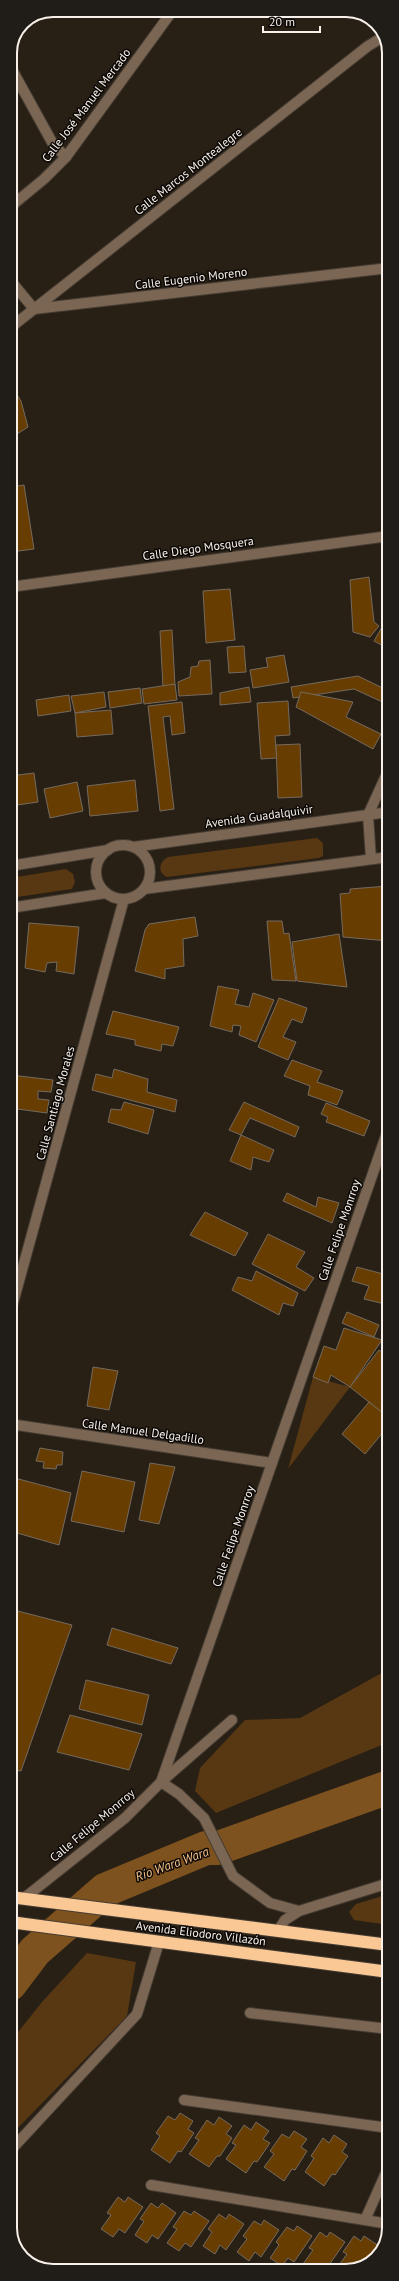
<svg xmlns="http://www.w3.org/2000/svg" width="399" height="2281" font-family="'PT Sans',sans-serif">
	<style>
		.green { fill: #573813 }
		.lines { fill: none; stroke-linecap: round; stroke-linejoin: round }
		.river { stroke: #7e521f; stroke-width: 34 }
		.building { fill: #673d02; stroke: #756a5f }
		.minor-casing { stroke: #453c33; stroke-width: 12 }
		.highway-casing { stroke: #453c33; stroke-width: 14 }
		.minor { stroke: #7a6652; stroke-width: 10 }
		.highway { stroke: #fac894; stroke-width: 12 }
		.labels { text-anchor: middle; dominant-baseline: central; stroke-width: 3; stroke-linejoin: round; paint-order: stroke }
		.street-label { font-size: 12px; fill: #f8f1eb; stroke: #0d0906 }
		.water-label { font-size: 13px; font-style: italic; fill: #f7c18a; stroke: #0d0906 }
		.rim { fill: none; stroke: #f8f1eb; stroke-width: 2 }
	</style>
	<rect width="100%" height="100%" fill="#281f15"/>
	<!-- green -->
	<g class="green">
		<path d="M317 838 323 843V856L319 858 167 877C157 872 159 862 168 857Z"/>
		<path d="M66 869 73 874 75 882 72 889 10 898V878Z"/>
		<path d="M313 1377 350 1387 288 1469Z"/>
		<path d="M389 1669V1742L216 1813 195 1791 200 1768 245 1720 300 1718Z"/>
		<path d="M389 1894V1925L354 1920 349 1912 356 1904Z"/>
		<path d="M87 1953 136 1962 127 2016 10 2136V2042L42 2002Z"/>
	</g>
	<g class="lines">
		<!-- river -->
		<path class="river" d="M10 1984 35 1951 105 1890 206 1848H218L389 1787"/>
	</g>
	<!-- building -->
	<g class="building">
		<path d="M10 384 21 401 28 427 17 434 10 423Z"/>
		<path d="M24 485 34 549 10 552V487Z"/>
		<path d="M369 577 374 622 379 626 370 637 353 632 350 580Z"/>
		<path d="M230 589 235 640 206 643 203 591Z"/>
		<path d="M389 615V649L374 641Z"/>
		<path d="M172 630 175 686 163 687 160 631Z"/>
		<path d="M244 646 246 672 229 673 227 647Z"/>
		<path d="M284 655 289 682 253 688 250 670 268 667 266 658Z"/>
		<path d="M210 660 212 694 179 696 178 682 190 677 191 667 198 666 199 661Z"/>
		<path d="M358 676 389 691V705L354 689 293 698 291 687Z"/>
		<path d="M175 684 177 700 144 704 142 689Z"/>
		<path d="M249 687 251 702 220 705V693Z"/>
		<path d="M140 688 142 703 110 708 108 692Z"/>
		<path d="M104 692 106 707 75 713 71 696Z"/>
		<path d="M301 692 353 702 346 717 381 734 373 749 296 707Z"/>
		<path d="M69 695 71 711 38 716 36 700Z"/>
		<path d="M288 701 290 735 275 736 277 758 261 759 257 703Z"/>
		<path d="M182 702 185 733 172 735 170 716 163 717 174 809 160 811 148 706Z"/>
		<path d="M111 710 113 734 77 737 75 713Z"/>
		<path d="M300 744 302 797 278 798 276 745Z"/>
		<path d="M34 773 38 802 10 806V776Z"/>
		<path d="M135 780 138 811 90 816 87 786Z"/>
		<path d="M77 782 83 811 50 818 44 789Z"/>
		<path d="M388 886 389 941 343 937 340 894 350 893V889Z"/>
		<path d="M195 917 198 936 183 939 184 966 165 969V979L135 971 145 930 149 924Z"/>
		<path d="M267 921H282L284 934 289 933 296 981 272 980Z"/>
		<path d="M29 923 79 927 74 974 56 971 57 962 47 963 45 972 25 968Z"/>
		<path d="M339 934 347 987 297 981 292 942Z"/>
		<path d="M218 986 239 990 235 1004 249 1007 253 993 274 1000 256 1042 239 1035 241 1026 233 1025 232 1032 210 1026Z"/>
		<path d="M279 998 307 1008 302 1023 292 1019 283 1037 296 1042 288 1060 258 1047Z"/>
		<path d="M113 1011 179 1027 173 1046 162 1044 161 1051 135 1045V1040L106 1034Z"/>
		<path d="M292 1060 322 1071 317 1082 343 1091 337 1105 308 1095 310 1086 284 1076Z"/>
		<path d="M114 1069 148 1079 147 1092 177 1100 175 1112 92 1090 96 1074 112 1078Z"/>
		<path d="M11 1075 53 1080 51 1092 38 1091V1099L49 1100 47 1113 10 1108Z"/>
		<path d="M124 1102 154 1110 148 1134 108 1122 111 1109 121 1110Z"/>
		<path d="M244 1102 299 1127 295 1137 250 1118 241 1135 229 1130Z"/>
		<path d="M326 1103 370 1121 364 1136 326 1122 328 1117 321 1114Z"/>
		<path d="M241 1135 274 1150 269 1162 253 1157 251 1170 230 1161Z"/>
		<path d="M287 1193 316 1207 318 1197 339 1203 332 1223 283 1201Z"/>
		<path d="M205 1212 248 1233 235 1256 190 1235Z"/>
		<path d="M268 1234 305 1252 296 1267 314 1278 305 1291 252 1264Z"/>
		<path d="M357 1267 387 1275 389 1269V1305L364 1299 369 1286 352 1281Z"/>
		<path d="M256 1271 298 1293 293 1306 283 1303 279 1315 232 1290 238 1277 252 1281Z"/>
		<path d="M347 1312 379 1325 374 1337 342 1323Z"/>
		<path d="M344 1328 382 1340 350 1387 331 1375 328 1383 313 1377 324 1346 336 1350Z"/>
		<path d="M379 1350 389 1358V1418L350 1387Z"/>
		<path d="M93 1367 118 1371 109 1410 87 1406Z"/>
		<path d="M369 1402 389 1418V1425L365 1454 342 1434Z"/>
		<path d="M40 1448 63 1452 62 1465H57L56 1469 43 1468 44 1462 36 1461Z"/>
		<path d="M150 1463 175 1467 159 1524 139 1520Z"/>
		<path d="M82 1471 135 1482 124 1532 71 1521Z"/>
		<path d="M11 1477 71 1493 59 1545 10 1531Z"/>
		<path d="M10 1609 72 1625 21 1771 10 1769Z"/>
		<path d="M112 1628 178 1648 171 1664 107 1645Z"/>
		<path d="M86 1680 149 1695 142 1725 79 1709Z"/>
		<path d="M70 1715 142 1734 129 1770 57 1752Z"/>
		<path d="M180 2113 193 2121 188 2129 194 2133 181 2152 178 2151 170 2163 151 2150 160 2136 156 2133 168 2116 175 2120Z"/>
		<path d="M219 2117 232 2126 226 2134 232 2138 220 2156H217L209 2167 189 2154 199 2140 195 2138 207 2120 214 2125Z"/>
		<path d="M256 2122 269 2131 263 2139 270 2143 257 2162 254 2161 246 2173 226 2159 236 2145 232 2143 244 2125 251 2130Z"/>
		<path d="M294 2131 307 2139 301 2147 307 2151 295 2170 292 2169 284 2181 264 2167 274 2154 270 2151 282 2134 289 2138Z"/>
		<path d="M334 2135 347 2144 342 2152 348 2156 335 2175 332 2174 324 2186 305 2172 314 2158 311 2156 323 2138 329 2143Z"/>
		<path d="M118 2197 125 2202 128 2197 143 2207 125 2233 119 2229 113 2237 101 2229 111 2215 107 2213Z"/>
		<path d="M151 2203 158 2208 162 2203 176 2213 158 2239 152 2235 147 2243 135 2235 144 2221 140 2219Z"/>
		<path d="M184 2211 191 2215 194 2211 209 2221 191 2247 185 2243 179 2251 167 2243 177 2229 173 2227Z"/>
		<path d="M219 2214 226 2219 229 2214 244 2224 226 2250 220 2245 215 2254 203 2246 212 2232 208 2229Z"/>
		<path d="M264 2220 279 2230 261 2257 255 2252 249 2261 237 2252 247 2239 243 2236 254 2221 261 2225Z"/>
		<path d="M297 2226 312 2236 294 2262 288 2258 282 2266 270 2258 279 2245 276 2242 287 2227 294 2231Z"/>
		<path d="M320 2232 327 2237 330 2232 345 2242 327 2268 321 2264 316 2271H313L303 2264 313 2250 309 2248Z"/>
		<path d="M354 2236 361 2241 364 2236 379 2246 368 2262 351 2271H341L337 2268 347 2254 343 2252Z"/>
	</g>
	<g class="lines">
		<!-- minor casing -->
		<g class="minor-casing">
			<g id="minor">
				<path d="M10 66 53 144 66 157"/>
				<path d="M10 207 44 179 66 157 173 10"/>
				<path d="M10 280 34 309"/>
				<path d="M34 309 389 268"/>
				<path d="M10 328 368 46 383 37"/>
				<path d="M10 587 389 536"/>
				<circle cx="123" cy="872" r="27"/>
				<path d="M133 847 389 812"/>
				<path d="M371 859 368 815 389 769"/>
				<path d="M10 866 108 850"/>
				<path d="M144 889 389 857"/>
				<path d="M10 908 106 893"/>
				<path d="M10 1314 124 899"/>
				<path d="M10 1424 272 1463"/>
				<path d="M232 1720 161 1782 179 1794 204 1818 233 1876 270 1903 299 1911"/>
				<path d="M23 1899 125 1818 161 1782 389 1127"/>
				<path d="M278 1931 285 1920 299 1911 389 1883"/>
				<path d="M250 2013 389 2029"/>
				<path d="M184 2100 389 2128"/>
				<path d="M10 2151 137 2014 159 1942"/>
				<path d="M151 2185 389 2224"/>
				<path d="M365 2220 389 2166"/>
			</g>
		</g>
		<!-- highway casing -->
		<g class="highway-casing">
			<g id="highway">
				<path d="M10 1897 389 1945"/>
				<path d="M10 1922 389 1972"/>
			</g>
		</g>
		<!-- minor -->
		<use href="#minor" class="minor"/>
		<!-- highway -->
		<use href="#highway" class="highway"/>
	</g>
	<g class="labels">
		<!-- street labels -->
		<g class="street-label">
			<text transform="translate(86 105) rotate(-53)">Calle José Manuel Mercado</text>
			<text transform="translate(188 171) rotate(-38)">Calle Marcos Montealegre</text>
			<text transform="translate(191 278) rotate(-7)">Calle Eugenio Moreno</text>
			<text transform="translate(198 548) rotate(-8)">Calle Diego Mosquera</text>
			<text transform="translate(259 816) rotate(-8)">Avenida Guadalquivir</text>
			<text transform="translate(55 1103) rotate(-75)">Calle Santiago Morales</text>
			<text transform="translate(339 1230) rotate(-71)">Calle Felipe Monrroy</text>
			<text transform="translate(143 1431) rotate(8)">Calle Manuel Delgadillo</text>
			<text transform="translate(233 1536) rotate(-71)">Calle Felipe Monrroy</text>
			<text transform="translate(92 1825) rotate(-40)">Calle Felipe Monrroy</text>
			<text transform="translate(201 1933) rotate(7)">Avenida Eliodoro Villazón</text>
		</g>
		<!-- water labels -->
		<g class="water-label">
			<text transform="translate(172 1864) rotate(-20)">Río Wara Wara</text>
		</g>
	</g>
	<!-- crop -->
	<path d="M0 0H399V2281H0ZM53 17H346A36 36 0 0 1 382 53V2228A36 36 0 0 1 346 2264H53A36 36 0 0 1 17 2228V53A36 36 0 0 1 53 17Z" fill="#201c18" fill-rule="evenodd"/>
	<path class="rim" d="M53 17H346A36 36 0 0 1 382 53V2228A36 36 0 0 1 346 2264H53A36 36 0 0 1 17 2228V53A36 36 0 0 1 53 17Z"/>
	<!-- scale -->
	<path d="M263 26v6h57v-6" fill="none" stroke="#f8f1eb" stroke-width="2"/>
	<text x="269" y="26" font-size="12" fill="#f8f1eb" stroke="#0d0906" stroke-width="3" paint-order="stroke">20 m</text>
</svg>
